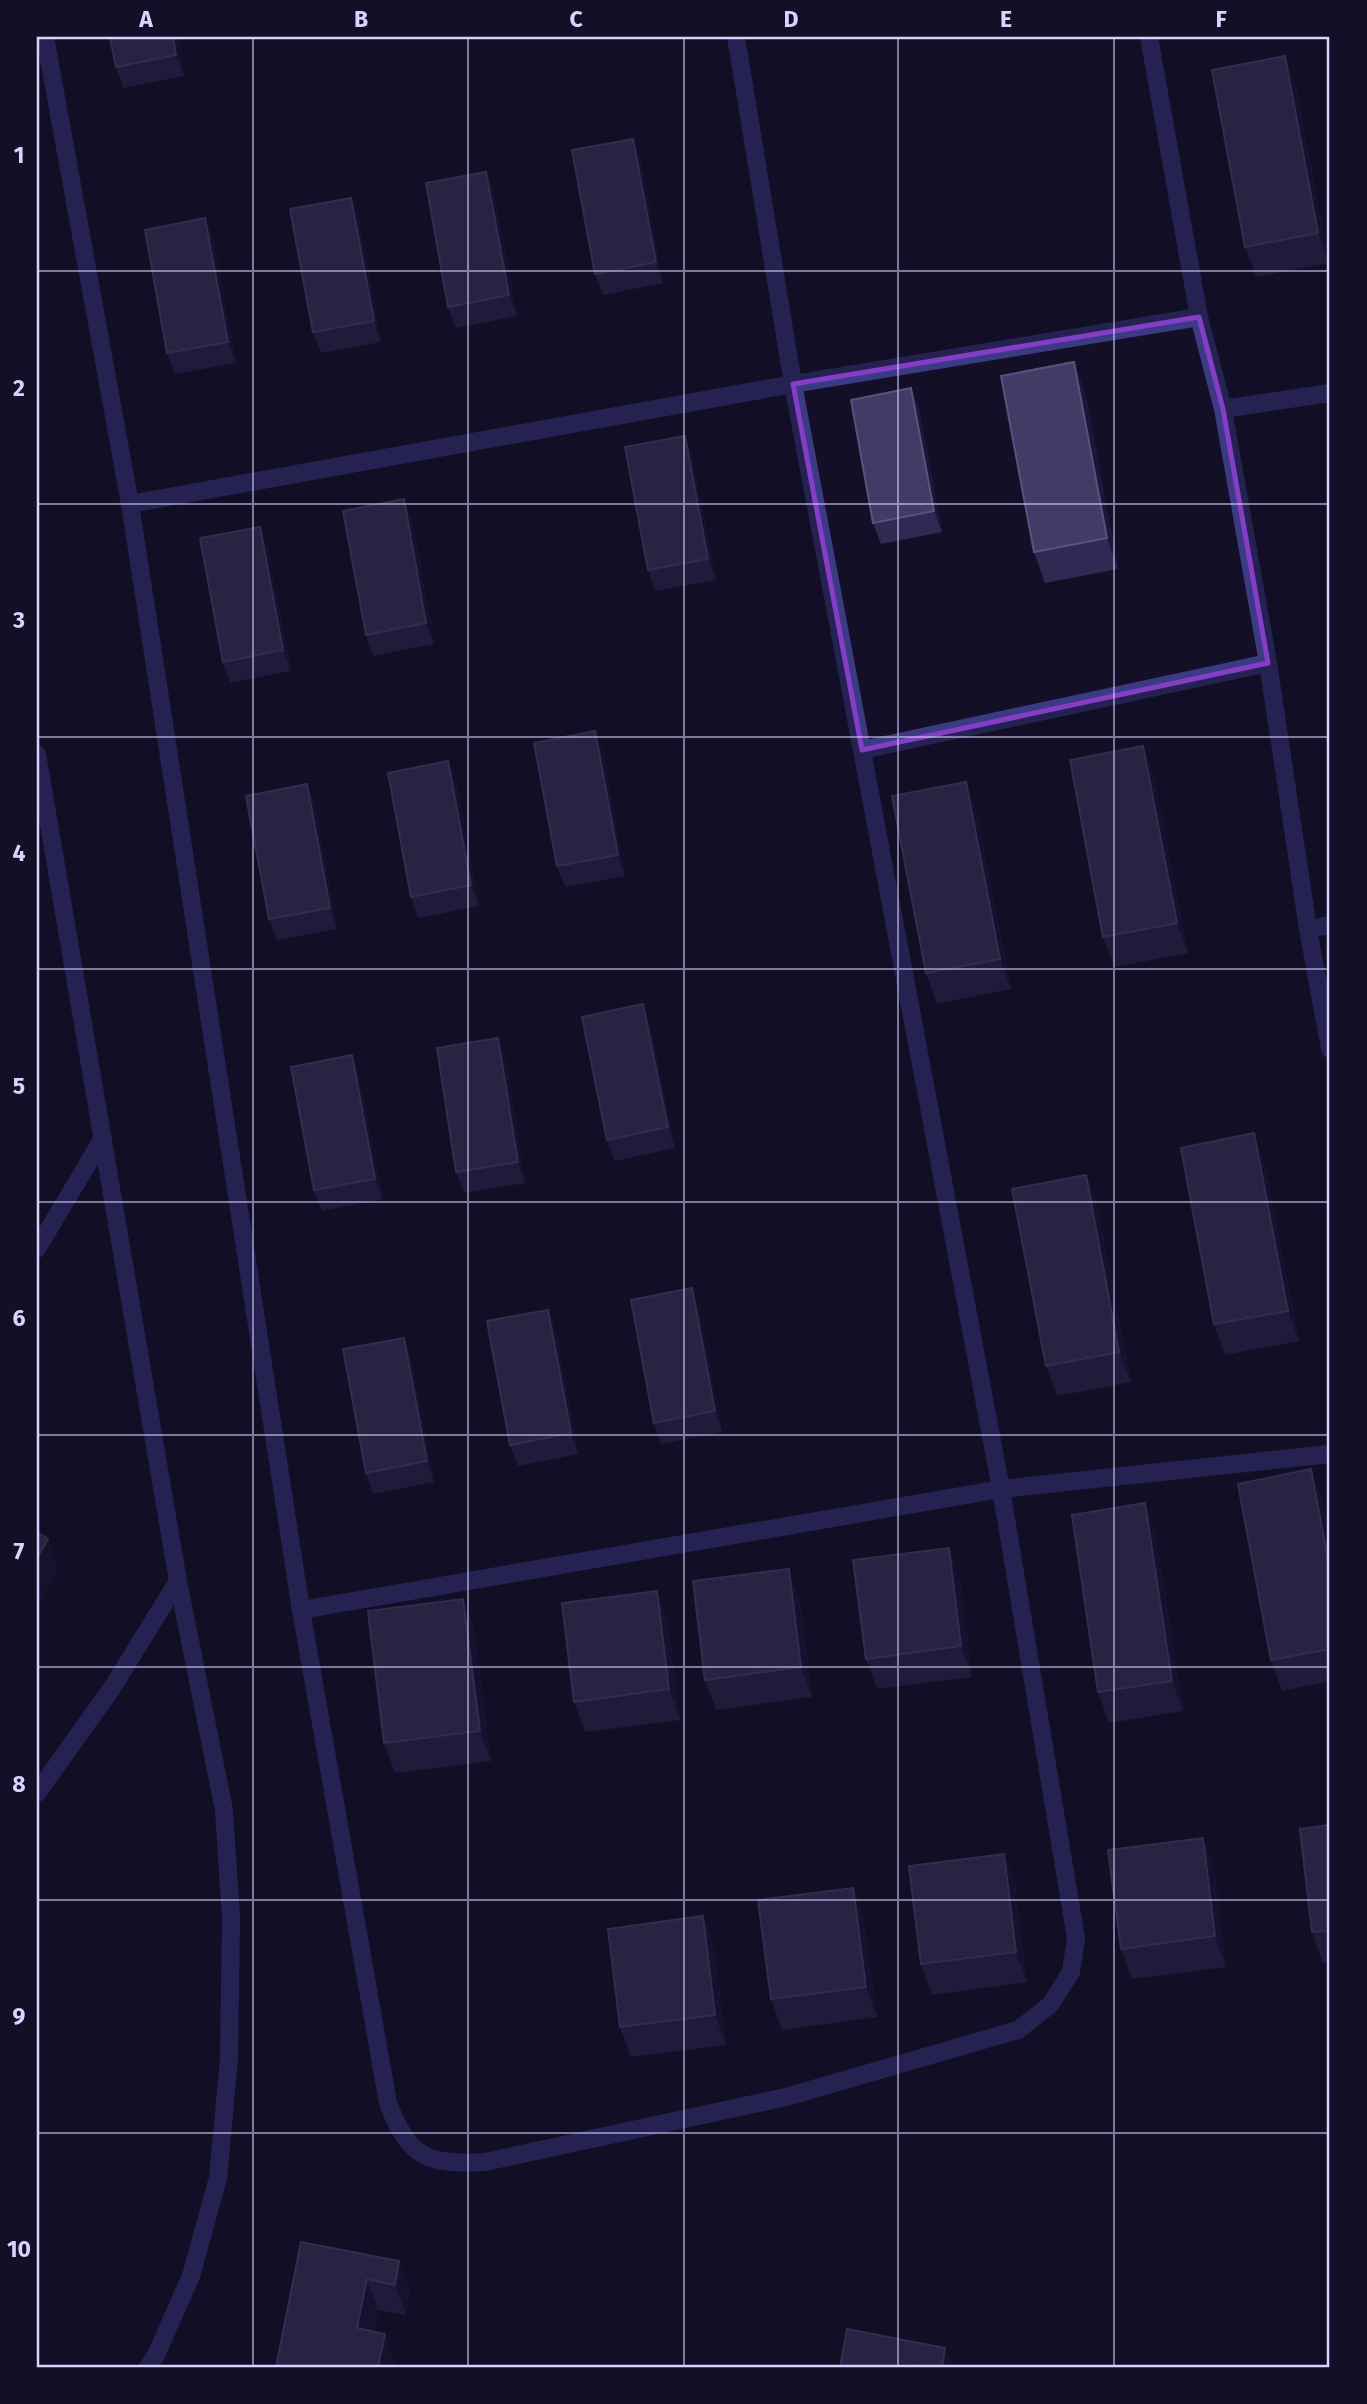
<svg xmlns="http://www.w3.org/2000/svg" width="1367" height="2404" font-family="'Fira Sans',sans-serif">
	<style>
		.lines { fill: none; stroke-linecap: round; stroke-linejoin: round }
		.minor { stroke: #3d3a85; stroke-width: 18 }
		.wall { fill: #312854 }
		.shaded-wall { fill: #1d163a }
		.building { fill: #433a66; stroke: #5a527e; stroke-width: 2 }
		.marked { fill: none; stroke: #843dc5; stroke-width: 5; stroke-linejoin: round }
		.grid { fill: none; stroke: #d9d4ff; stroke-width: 2; stroke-opacity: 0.55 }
		.neatline { fill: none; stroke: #d9d4ff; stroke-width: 2.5 }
		.grid-label { font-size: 23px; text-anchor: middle; font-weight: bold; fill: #d9d4ff }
	</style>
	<rect width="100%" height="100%" fill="#130f26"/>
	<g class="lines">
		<!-- minor -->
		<g class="minor">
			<path d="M45 37 130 504 301 1610 388 2103C409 2158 427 2165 485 2162L786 2097 1018 2030 1050 2005 1071 1972 1076 1938 1001 1489 793 384 736 37"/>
			<path d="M1149 37 1199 317 1223 409 1268 663 1308 929 1330 1049"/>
			<path d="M1223 409 1330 393"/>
			<path d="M130 504 793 384 1199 317"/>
			<path d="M862 750 1268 663"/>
			<path d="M37 754 178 1581 224 1810 231 1918 229 2059 218 2178 191 2276 156 2355 148 2367"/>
			<path d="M1308 929 1330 925"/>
			<path d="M37 1249 103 1138"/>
			<path d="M301 1610 1001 1489 1330 1454"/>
			<path d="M37 1793 112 1688 178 1581"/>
		</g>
	</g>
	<!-- wall -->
	<g class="wall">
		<path d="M177 37 184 76 123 88 116 67Z"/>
		<path d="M1296 86 1329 263 1256 277 1245 247Z"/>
		<path d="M641 160 663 283 603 295 595 274Z"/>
		<path d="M486 172 494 193 517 316 456 328 448 307Z"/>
		<path d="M351 198 359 219 381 342 321 353 313 332Z"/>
		<path d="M213 239 236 363 175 374 167 353Z"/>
		<path d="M911 388 919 409 942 532 881 544 873 523Z"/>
		<path d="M1085 392 1118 569 1045 583 1034 552Z"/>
		<path d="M685 436 692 457 716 580 655 591 648 570Z"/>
		<path d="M412 520 434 644 373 656 366 635Z"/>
		<path d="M268 548 291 671 230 683 223 662Z"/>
		<path d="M595 731 603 752 625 876 565 887 557 866Z"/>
		<path d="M1143 746 1154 776 1188 953 1114 967 1103 937Z"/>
		<path d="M456 782 479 906 418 918 411 897Z"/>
		<path d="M315 805 337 929 277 940 269 919Z"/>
		<path d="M977 813 1011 989 937 1004 926 973Z"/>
		<path d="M643 1004 650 1025 675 1148 615 1161 607 1140Z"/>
		<path d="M498 1038 506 1059 525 1183 464 1193 456 1172Z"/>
		<path d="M352 1055 359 1076 383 1199 322 1211 314 1190Z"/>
		<path d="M1265 1164 1299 1341 1225 1355 1214 1324Z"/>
		<path d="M1086 1175 1097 1205 1131 1382 1057 1396 1046 1366Z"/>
		<path d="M699 1309 722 1432 661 1444 654 1423Z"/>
		<path d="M548 1310 556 1331 578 1454 518 1466 510 1445Z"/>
		<path d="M404 1338 411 1359 434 1482 373 1494 366 1473Z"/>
		<path d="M1311 1469 1322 1500 1330 1542V1681L1282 1691 1271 1660Z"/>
		<path d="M1156 1533 1183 1711 1109 1723 1098 1692Z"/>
		<path d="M960 1578 972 1677 877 1689 866 1659Z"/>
		<path d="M463 1599 474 1629 491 1761 395 1773 384 1743Z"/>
		<path d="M800 1599 812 1697 716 1710 705 1680Z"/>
		<path d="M668 1621 680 1720 585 1732 574 1702Z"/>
		<path d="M1330 1825V1962L1323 1963 1312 1932Z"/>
		<path d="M1203 1838 1214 1868 1226 1967 1132 1979 1121 1949Z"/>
		<path d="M1004 1854 1015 1884 1027 1982 932 1995 921 1964Z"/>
		<path d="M853 1888 864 1919 877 2017 782 2030 771 1999Z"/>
		<path d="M703 1916 714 1947 726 2045 631 2057 620 2027Z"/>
		<path d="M301 2242 399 2261 410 2291 406 2315 378 2310 374 2331 396 2364Z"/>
	</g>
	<!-- shaded-wall -->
	<g class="shaded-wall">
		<path d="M173 37H177L184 76 176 55Z"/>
		<path d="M1285 56 1296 86 1329 263 1318 233Z"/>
		<path d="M633 139 641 160 663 283 656 262Z"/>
		<path d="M486 172 494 193 517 316 509 295Z"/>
		<path d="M351 198 359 219 381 342 374 321Z"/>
		<path d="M205 218 213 239 236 363 228 342Z"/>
		<path d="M1074 362 1085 392 1118 569 1107 538Z"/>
		<path d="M911 388 919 409 942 532 934 511Z"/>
		<path d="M685 436 692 457 716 580 708 559Z"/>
		<path d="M404 499 412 520 434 644 426 623Z"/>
		<path d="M260 527 268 548 291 671 283 650Z"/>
		<path d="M595 731 603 752 625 876 618 855Z"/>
		<path d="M1143 746 1154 776 1188 953 1177 923Z"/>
		<path d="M448 761 456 782 479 906 471 885Z"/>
		<path d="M966 782 977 813 1011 989 1000 959Z"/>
		<path d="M307 784 315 805 337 929 330 908Z"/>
		<path d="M643 1004 650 1025 675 1148 668 1127Z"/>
		<path d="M498 1038 506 1059 525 1183 518 1162Z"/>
		<path d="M352 1055 359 1076 383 1199 375 1179Z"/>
		<path d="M1254 1133 1265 1164 1299 1341 1288 1311Z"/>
		<path d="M1086 1175 1097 1205 1131 1382 1119 1352Z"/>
		<path d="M692 1288 699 1309 722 1432 715 1411Z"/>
		<path d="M548 1310 556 1331 578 1454 571 1433Z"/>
		<path d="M404 1338 411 1359 434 1482 427 1461Z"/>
		<path d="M1311 1469 1322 1500 1330 1542V1571Z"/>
		<path d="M1145 1503 1156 1533 1183 1711 1172 1681Z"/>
		<path d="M48 1539 59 1569 37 1606V1558Z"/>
		<path d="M949 1548 960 1578 972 1677 961 1646Z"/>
		<path d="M789 1569 800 1599 812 1697 801 1667Z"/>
		<path d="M657 1591 668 1621 680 1720 669 1689Z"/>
		<path d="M463 1599 474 1629 491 1761 480 1731Z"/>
		<path d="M1203 1838 1214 1868 1226 1967 1215 1936Z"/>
		<path d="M1004 1854 1015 1884 1027 1982 1016 1952Z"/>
		<path d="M853 1888 864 1919 877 2017 866 1987Z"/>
		<path d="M703 1916 714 1947 726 2045 715 2015Z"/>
		<path d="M399 2261 410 2291 406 2315 395 2285Z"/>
		<path d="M367 2279 378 2310 368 2359 357 2328Z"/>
		<path d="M385 2334 396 2364 395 2367H378Z"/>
		<path d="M945 2348 952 2367H942Z"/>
	</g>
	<!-- building -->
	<g class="building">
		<path d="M110 37H173L176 55 116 67Z"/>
		<path d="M1285 56 1318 233 1245 247 1212 70Z"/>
		<path d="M633 139 656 262 595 274 572 150Z"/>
		<path d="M486 172 509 295 448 307 426 183Z"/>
		<path d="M351 198 374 321 313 332 290 209Z"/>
		<path d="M205 218 228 342 167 353 145 230Z"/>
		<path d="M1074 362 1107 538 1034 552 1001 376Z"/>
		<path d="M911 388 934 511 873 523 851 400Z"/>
		<path d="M685 436 708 559 648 570 625 447Z"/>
		<path d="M404 499 426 623 366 635 343 511Z"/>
		<path d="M260 527 283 650 223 662 200 538Z"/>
		<path d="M595 731 618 855 557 866 534 743Z"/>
		<path d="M1143 746 1177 923 1103 937 1070 760Z"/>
		<path d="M448 761 471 885 411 897 388 773Z"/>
		<path d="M966 782 1000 959 926 973 892 796Z"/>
		<path d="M307 784 330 908 269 919 246 796Z"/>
		<path d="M643 1004 668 1127 607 1140 582 1017Z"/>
		<path d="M498 1038 518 1162 456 1172 437 1048Z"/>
		<path d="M352 1055 375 1179 314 1190 291 1067Z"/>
		<path d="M1254 1133 1288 1311 1214 1324 1181 1148Z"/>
		<path d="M1086 1175 1119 1352 1046 1366 1012 1189Z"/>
		<path d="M692 1288 715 1411 654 1423 631 1300Z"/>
		<path d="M548 1310 571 1433 510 1445 487 1321Z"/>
		<path d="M404 1338 427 1461 366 1473 343 1349Z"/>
		<path d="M1311 1469 1330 1571V1649L1271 1660 1238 1484Z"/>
		<path d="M1145 1503 1172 1681 1098 1692 1072 1515Z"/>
		<path d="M37 1532 48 1539 37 1558Z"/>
		<path d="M949 1548 961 1646 866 1659 853 1560Z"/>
		<path d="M789 1569 801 1667 705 1680 693 1581Z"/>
		<path d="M657 1591 669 1689 574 1702 562 1603Z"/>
		<path d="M463 1599 480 1731 384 1743 368 1611Z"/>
		<path d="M1330 1825V1930L1312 1932 1300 1829Z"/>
		<path d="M1203 1838 1215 1936 1121 1949 1108 1850Z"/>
		<path d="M1004 1854 1016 1952 921 1964 909 1866Z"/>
		<path d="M853 1888 866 1987 771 1999 758 1900Z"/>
		<path d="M703 1916 715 2015 620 2027 608 1929Z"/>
		<path d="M301 2242 399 2261 395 2285 367 2279 357 2328 385 2334 378 2367H276Z"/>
		<path d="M847 2329 945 2348 942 2367H920L913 2366V2367H840Z"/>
	</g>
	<!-- marked area -->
	<path d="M0 0H1367V2404H0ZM1199 317 1223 409 1268 663 862 750 793 384Z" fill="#130f26" fill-opacity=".55" fill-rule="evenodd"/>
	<path class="marked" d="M1199 317 1223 409 1268 663 862 750 793 384Z"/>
	<!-- grid -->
	<path class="grid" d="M253 37V2367M468 37V2367M684 37V2367M898 37V2367M1114 37V2367M37 271H1330M37 504H1330M37 737H1330M37 969H1330M37 1202H1330M37 1435H1330M37 1667H1330M37 1900H1330M37 2133H1330"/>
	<!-- border -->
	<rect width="1367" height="2404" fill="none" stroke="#130f26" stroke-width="77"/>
	<rect x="38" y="38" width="1290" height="2328" class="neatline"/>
	<g class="grid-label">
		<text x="146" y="27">A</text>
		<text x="361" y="27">B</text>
		<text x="576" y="27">C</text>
		<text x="791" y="27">D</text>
		<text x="1006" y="27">E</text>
		<text x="1221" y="27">F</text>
		<text x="19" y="163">1</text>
		<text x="19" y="396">2</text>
		<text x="19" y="628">3</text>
		<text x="19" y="861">4</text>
		<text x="19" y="1094">5</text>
		<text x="19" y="1326">6</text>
		<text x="19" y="1559">7</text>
		<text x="19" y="1792">8</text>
		<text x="19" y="2024">9</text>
		<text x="19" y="2257">10</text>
	</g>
</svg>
